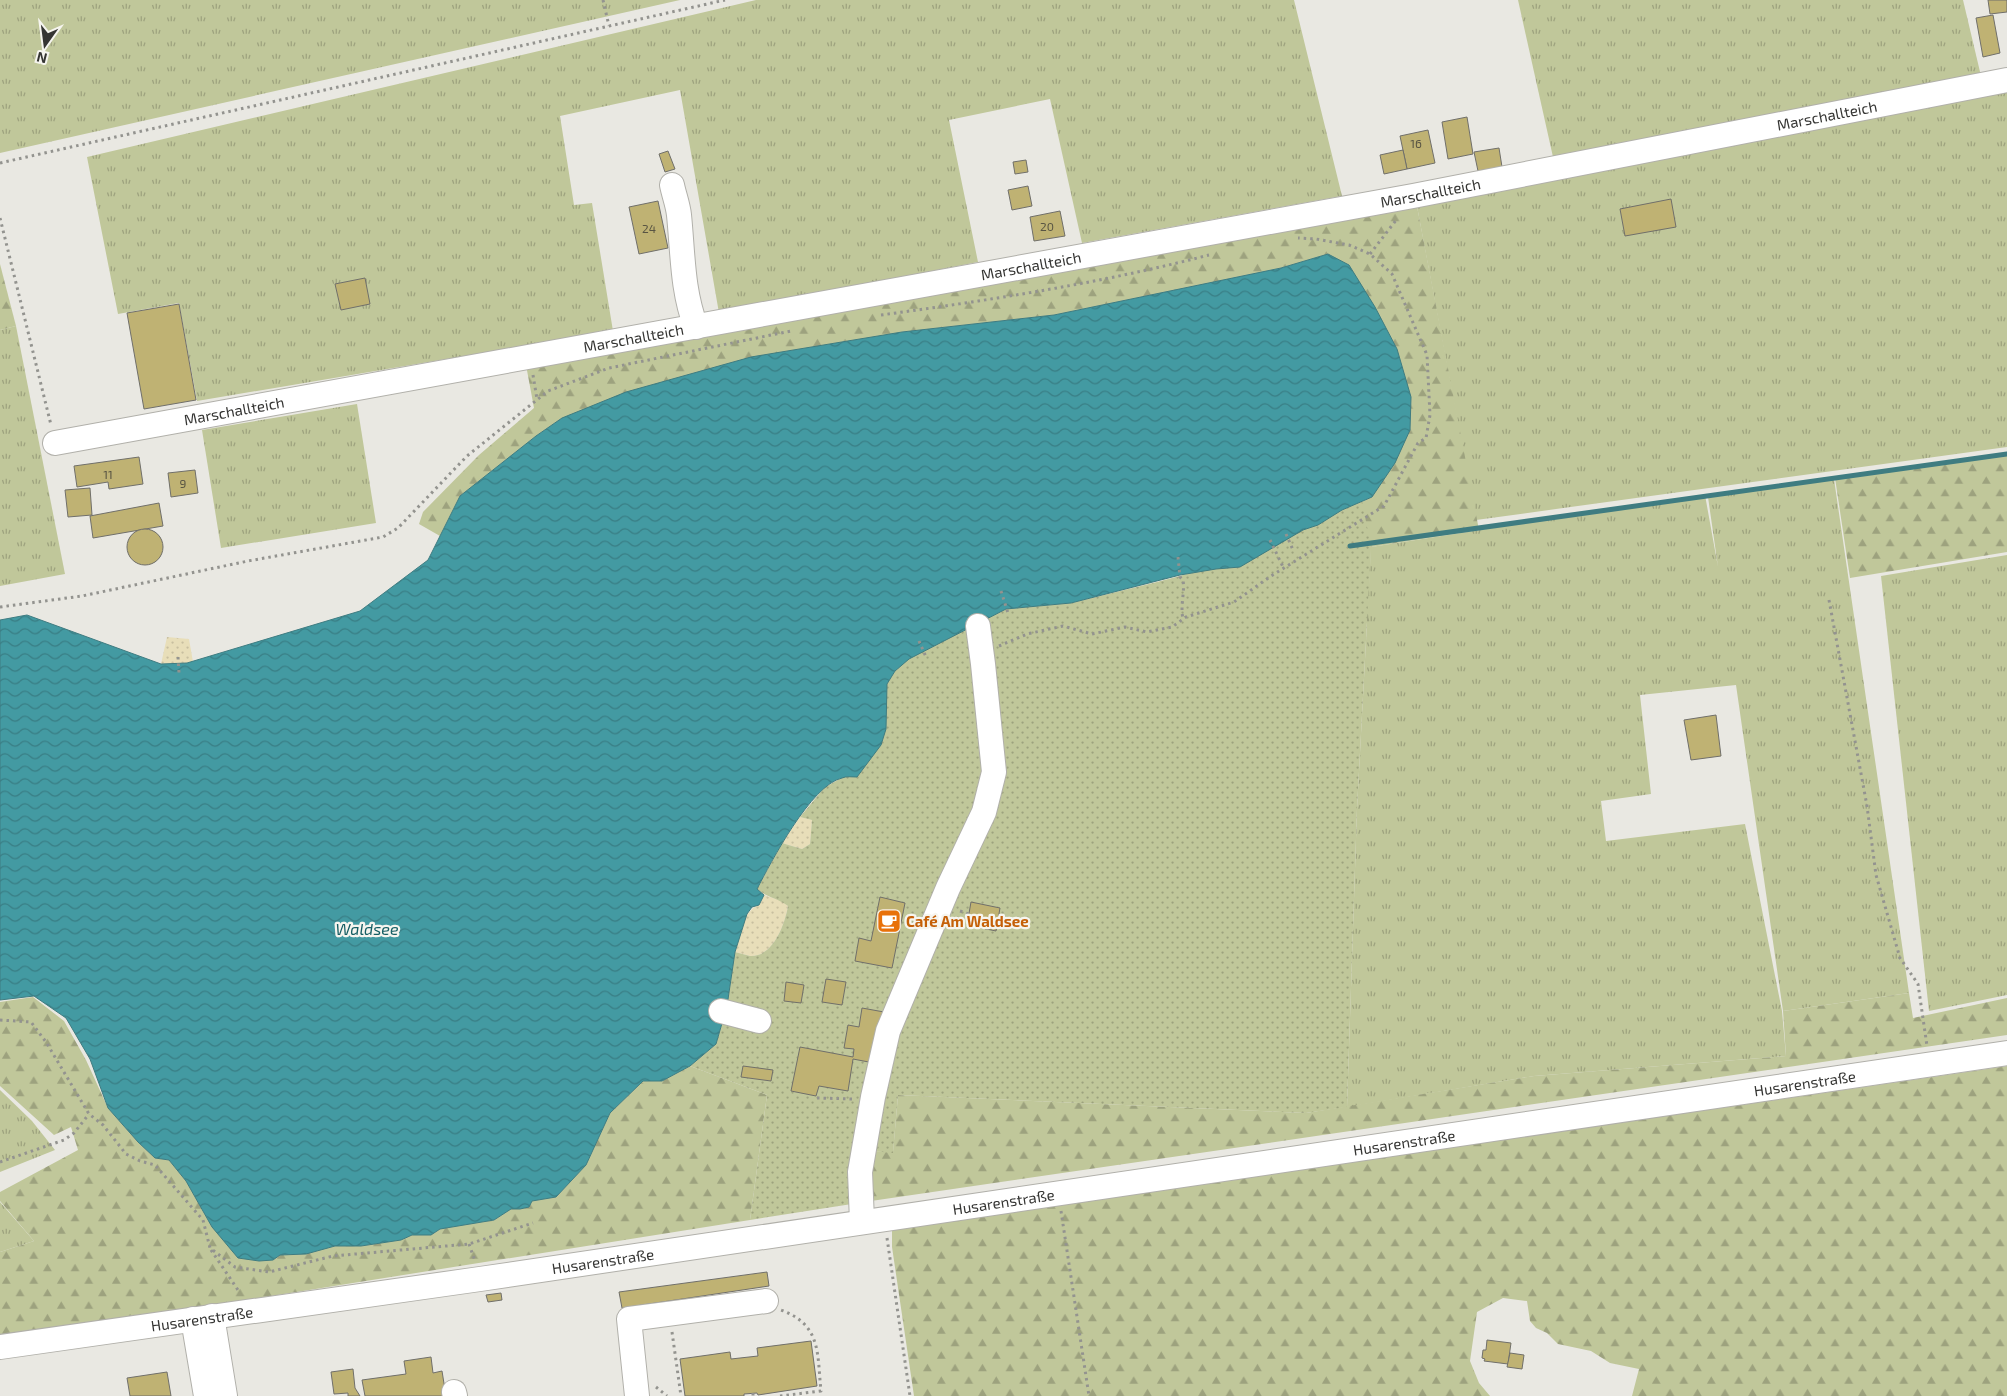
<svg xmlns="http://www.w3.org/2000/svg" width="2007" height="1396" font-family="'Exo 2',sans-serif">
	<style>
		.grass { fill: url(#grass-tufts) }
		.forest { fill: url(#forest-firs) }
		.sand { fill: url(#sand-dots) }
		.park { fill: url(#park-dots) }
		.water { fill: url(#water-waves); stroke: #3f7c81 }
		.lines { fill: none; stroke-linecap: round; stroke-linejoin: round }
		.stream { stroke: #3f7c81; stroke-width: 5 }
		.building { fill: #bfb273; stroke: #706f6a }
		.minor-casing { stroke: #b1b0aa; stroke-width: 26 }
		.path { stroke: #93938f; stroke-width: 3; stroke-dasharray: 2.5 4; stroke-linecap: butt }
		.minor { stroke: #fff; stroke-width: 24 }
		.labels { text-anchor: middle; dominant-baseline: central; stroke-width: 4.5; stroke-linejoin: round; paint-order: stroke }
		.number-label { font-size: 12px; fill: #585443 }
		.street-label { font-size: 15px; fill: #353533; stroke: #f6f5ef }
		.food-label { font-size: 15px; font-weight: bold; fill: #c56008; stroke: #f6f5ef; text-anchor: start }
		.water-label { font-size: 16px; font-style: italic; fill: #155e64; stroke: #f6f5ef }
	</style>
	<defs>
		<pattern id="grass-tufts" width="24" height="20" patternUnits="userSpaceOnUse" patternTransform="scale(1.25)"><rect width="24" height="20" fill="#c0c79a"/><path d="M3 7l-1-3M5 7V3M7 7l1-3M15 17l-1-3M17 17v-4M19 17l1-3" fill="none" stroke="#9da27e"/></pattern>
		<pattern id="forest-firs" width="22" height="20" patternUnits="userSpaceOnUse" patternTransform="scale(1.25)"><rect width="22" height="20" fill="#c0c79a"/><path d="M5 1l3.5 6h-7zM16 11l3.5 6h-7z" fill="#9da27e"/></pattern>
		<pattern id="sand-dots" width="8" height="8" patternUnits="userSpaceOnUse" patternTransform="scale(1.25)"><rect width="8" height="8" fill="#e8deb9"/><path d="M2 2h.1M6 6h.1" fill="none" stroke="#c8bfa0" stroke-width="1.8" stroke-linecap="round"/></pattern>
		<pattern id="park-dots" width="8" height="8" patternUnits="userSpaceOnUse" patternTransform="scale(1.25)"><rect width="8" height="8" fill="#c0c79a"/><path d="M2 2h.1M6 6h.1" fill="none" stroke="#9da27e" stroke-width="1.8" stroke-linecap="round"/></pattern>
		<pattern id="water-waves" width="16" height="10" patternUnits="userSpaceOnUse" patternTransform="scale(1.25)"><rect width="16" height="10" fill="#439aa2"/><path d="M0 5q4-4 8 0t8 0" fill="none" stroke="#397e85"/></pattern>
	</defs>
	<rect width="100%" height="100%" fill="#e9e8e2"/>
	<!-- grass -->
	<g class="grass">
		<path d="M0 0H680L0 153Z"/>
		<path d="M756 0H1294L1342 196 1082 243 1050 99 949 120 978 262 719 313 680 90 560 116 574 205 592 203 613 331 197 401 179 303 118 314 87 157Z"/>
		<path d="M1518 0H1963L1981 76 1553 157Z"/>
		<path d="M2007 92V447L1476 520 1416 201Z"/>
		<path d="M16 326 65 574 0 586V330Z"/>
		<path d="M357 404 376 523 221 548 202 430Z"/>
		<path d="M1834 479 1909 993 1783 1011 1736 685 1640 695 1651 794 1601 801 1606 841 1745 824 1782 1011 1786 1056 1534 1076 1347 1107 1357 809 1371 547 1705 495 1718 567 1708 497Z"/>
		<path d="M2007 555V995L1929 1011 1881 576Z"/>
		<path d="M0 1090 32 1121 55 1150 0 1172Z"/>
		<path d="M0 1202 34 1241 0 1252Z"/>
	</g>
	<!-- forest -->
	<g class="forest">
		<path d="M1416 201 1479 530 1371 547 1368 623 1073 607 1190 573 1216 569 1372 497 1397 349 1390 336 1328 254 1281 268 1054 315 902 332 562 418 536 436 460 496 440 536 419 524 423 512 479 455 534 408 526 365Z"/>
		<path d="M0 264 16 326 0 330Z"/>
		<path d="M2007 454V552L1850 578 1835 478Z"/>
		<path d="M1909 993 1913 1018 2007 998V1035L871 1201 872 1151 893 1152 898 1095 1306 1113 1534 1076 1786 1056 1783 1011Z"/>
		<path d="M33 997 64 1021 86 1060 108 1108 138 1142 155 1158 169 1160 186 1181 212 1227 273 1260 280 1255 304 1254 335 1246H361L401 1240 412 1235H431L440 1229 494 1220 511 1209H520L532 1201 556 1197 586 1165 610 1113 643 1081H662L690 1066 767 1095 750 1220 0 1339V1252L34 1241 0 1201V1192L78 1150 71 1127 54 1135 0 1086V1002Z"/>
		<path d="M2007 1066V1396H1632L1639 1369 1610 1363 1591 1351 1558 1344 1547 1333 1536 1328 1530 1321 1527 1301 1503 1298 1477 1312 1470 1361 1479 1383 1490 1396H914L892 1247V1229Z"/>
	</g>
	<!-- sand -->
	<g class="sand">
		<path d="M167 637 189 639 193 662 187 663 161 664Z"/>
		<path d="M800 817 812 820 810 844 802 849 782 843Z"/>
		<path d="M764 895 782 901 788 906C785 923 774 957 750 956 745 955 740 953 735 952 740 936 742 911 759 905Z"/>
	</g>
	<!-- park -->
	<path class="park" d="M1362 501 1371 547 1357 809 1347 1107 1306 1113 898 1095 893 1153 872 1151 871 1201 750 1220 767 1095 690 1066 716 1044 727 1006 735 952C740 953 745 955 750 956 774 957 785 923 788 906 778 898 766 897 757 889L782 843 802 849 810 844 812 820 800 817 824 788 841 778 885 700 887 684 895 671 908 659 1006 609 1071 603 1194 573 1216 569 1318 525 1342 510Z"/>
	<!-- water -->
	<path class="water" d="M1328 254 1349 265 1375 307 1397 349 1411 397 1410 430 1395 463 1372 497 1342 510 1318 525 1303 530 1240 567 1216 569 1180 575 1071 603 1006 609 909 659 895 671 887 684 886 729 881 745 857 777C852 777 846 776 842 778 811 785 771 862 757 889L764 895 759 905 752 907 747 914 735 952 727 1006 716 1044 690 1066 662 1081H643L610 1113 586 1165 556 1197 532 1201 529 1207 520 1209H511L494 1220 440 1229 431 1235H412L401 1240 361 1246H335L306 1254 280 1255 273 1260 259 1261 238 1258 212 1227 186 1181 169 1160 155 1158 138 1142 108 1108 90 1059 66 1018 34 996 0 1000V620L27 615 161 664 187 663 360 611 428 560 460 496 536 436 562 418 626 392 751 357 902 332 1054 315 1281 268Z"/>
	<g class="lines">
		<!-- stream -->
		<path class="stream" d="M1350 546 2007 454"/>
	</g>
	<!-- building -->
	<g class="building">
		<path d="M1988 0H2007V12L1990 14Z"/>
		<path d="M1993 15 2000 53 1983 57 1976 18Z"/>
		<path d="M1467 117 1473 154 1448 159 1442 122Z"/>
		<path d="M1428 130 1435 163 1407 169 1400 136Z"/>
		<path d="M1499 148 1502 167 1478 171 1474 152Z"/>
		<path d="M1403 150 1407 169 1384 174 1380 155Z"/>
		<path d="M668 151 675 169 665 172 659 154Z"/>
		<path d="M1026 160 1028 172 1015 174 1013 162Z"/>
		<path d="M1028 186 1032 206 1012 210 1008 190Z"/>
		<path d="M1671 199 1676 227 1625 236 1620 209Z"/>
		<path d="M658 201 668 248 639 254 629 207Z"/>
		<path d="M1060 211 1065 236 1034 241 1030 217Z"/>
		<path d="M365 278 370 304 341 310 335 284Z"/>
		<path d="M179 304 196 400 144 409 127 313Z"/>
		<path d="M139 457 143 484 109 489 108 482 77 487 74 466Z"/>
		<path d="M195 470 198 493 171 497 168 473Z"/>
		<path d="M90 488 92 515 68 517 65 490Z"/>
		<path d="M159 503 163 526 93 538 90 516Z"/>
		<circle cx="145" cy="547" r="18"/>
		<path d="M1716 715 1721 756 1691 760 1684 720Z"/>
		<path d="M880 897 905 903 892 968 855 961 859 938 871 941Z"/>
		<path d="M971 902 1000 908 996 931 967 925Z"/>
		<path d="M826 979 846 982 842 1005 822 1002Z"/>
		<path d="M786 982 804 985 801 1003 784 1001Z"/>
		<path d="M862 1008 884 1012 874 1063 853 1059 848 1091 819 1086 816 1096 791 1091 800 1047 853 1057 854 1049 844 1048 848 1025 859 1027Z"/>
		<path d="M743 1066 773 1070 771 1081 741 1077Z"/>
		<path d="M767 1272 769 1286 622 1308 619 1292Z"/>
		<path d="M501 1293 502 1300 488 1302 486 1295Z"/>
		<path d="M1487 1340 1511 1343 1508 1364 1484 1361 1485 1359 1482 1358 1483 1350H1486Z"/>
		<path d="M811 1341 817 1386 758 1395 757 1393 744 1394V1396H685L680 1359 730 1352 731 1359 758 1356 757 1348Z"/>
		<path d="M1510 1353 1524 1355 1522 1369 1507 1367Z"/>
		<path d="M431 1357 433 1373 442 1371 446 1396H365L362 1380 406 1374 404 1361Z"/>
		<path d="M353 1369 355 1388 360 1396H348V1393L334 1394 331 1372Z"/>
		<path d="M167 1372 171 1396H130L127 1378Z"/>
	</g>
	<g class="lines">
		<!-- minor casing -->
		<g class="minor-casing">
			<g id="minor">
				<path d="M672 185C674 195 678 205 679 215 683 254 682 290 696 327"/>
				<path id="s1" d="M55 443 1413 196 2007 80"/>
				<path d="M721 1011 759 1021"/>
				<path d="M862 1221 860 1172 873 1097 888 1031 948 888 984 812 994 772 983 664 978 626"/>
				<path d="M212 1316 225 1396"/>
				<path d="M193 1319 206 1396"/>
				<path id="s2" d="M0 1347 480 1279 2007 1053"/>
				<path d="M454 1392 455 1396"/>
				<path d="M637 1396 629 1319 766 1301"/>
			</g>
		</g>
		<!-- path -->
		<g class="path">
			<path d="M603 0 609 26"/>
			<path d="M0 163 725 0"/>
			<path d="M0 218 51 425"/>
			<path d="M1370 254 1397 219"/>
			<path d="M881 315C991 300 1102 283 1209 255"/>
			<path d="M533 375 537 399"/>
			<path d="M1286 534 1293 550"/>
			<path d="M1270 540 1284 569"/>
			<path d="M1178 557 1180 577 1183 580C1185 593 1180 605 1183 619"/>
			<path d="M1001 591 1008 613"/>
			<path d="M1829 600 1867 806 1876 875 1900 958 1918 984 1927 1046"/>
			<path d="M0 607 82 596 248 561 383 537 398 528 467 456 548 391 609 368 791 331"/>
			<path d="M919 641 926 657"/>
			<path d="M999 646 1027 634 1063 626 1092 634 1125 627 1147 632 1172 627 1186 617 1234 602 1271 576 1384 506 1418 443 1426 438 1430 415 1427 355 1392 274 1370 254 1349 245 1316 239 1298 238"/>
			<path d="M178 657 179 673"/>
			<path d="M960 911 969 914"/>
			<path d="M0 1020 31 1022 46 1042 89 1114 103 1125 126 1154 140 1161 155 1165 203 1220 210 1248 235 1267 269 1272 333 1256 469 1244 533 1223"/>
			<path d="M817 1098 853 1099"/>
			<path d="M0 1162 64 1140 74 1133 89 1114"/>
			<path d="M1061 1211 1089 1396"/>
			<path d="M887 1238 910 1396"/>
			<path d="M469 1244 475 1261"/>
			<path d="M211 1250 240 1293"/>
			<path d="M672 1332 681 1396"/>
			<path d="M656 1387 667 1396"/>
			<path d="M753 1393V1396"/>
			<path d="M780 1396 821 1391C817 1354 822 1325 781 1310"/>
		</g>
		<!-- minor -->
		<use href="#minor" class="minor"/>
	</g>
	<!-- icons -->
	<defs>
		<g id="cafe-square" transform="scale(1.25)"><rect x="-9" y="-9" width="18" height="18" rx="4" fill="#e8710a" stroke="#f6f5ef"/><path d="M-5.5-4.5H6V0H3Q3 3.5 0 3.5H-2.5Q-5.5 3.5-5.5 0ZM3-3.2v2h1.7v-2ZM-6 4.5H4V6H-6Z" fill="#fff"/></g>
	</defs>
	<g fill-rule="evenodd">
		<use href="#cafe-square" x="889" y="921"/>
	</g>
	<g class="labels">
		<!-- number labels -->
		<g class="number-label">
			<text x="1416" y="143">16</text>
			<text x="1047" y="226">20</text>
			<text x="649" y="228">24</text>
			<text x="108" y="474">11</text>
			<text x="183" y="483">9</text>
		</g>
		<!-- street labels -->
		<g class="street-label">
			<text stroke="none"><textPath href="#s1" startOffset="1802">Marschallteich</textPath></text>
			<text stroke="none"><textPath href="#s1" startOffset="1398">Marschallteich</textPath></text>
			<text stroke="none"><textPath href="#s1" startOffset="992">Marschallteich</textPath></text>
			<text stroke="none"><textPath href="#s1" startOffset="588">Marschallteich</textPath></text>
			<text stroke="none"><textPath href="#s1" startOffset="182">Marschallteich</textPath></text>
			<text stroke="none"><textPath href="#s2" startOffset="1824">Husarenstraße</textPath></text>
			<text stroke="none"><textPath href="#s2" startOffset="1419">Husarenstraße</textPath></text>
			<text stroke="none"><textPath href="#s2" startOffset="1014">Husarenstraße</textPath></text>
			<text stroke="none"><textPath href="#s2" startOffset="609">Husarenstraße</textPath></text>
			<text stroke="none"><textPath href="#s2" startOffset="204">Husarenstraße</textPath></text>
		</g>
		<!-- food labels -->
		<g class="food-label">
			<text x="906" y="921">Café Am Waldsee</text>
		</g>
		<!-- water labels -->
		<g class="water-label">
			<text x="367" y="928">Waldsee</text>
		</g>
	</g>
	<!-- north arrow -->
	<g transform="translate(45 45) rotate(194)" stroke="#f6f5ef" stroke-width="4" paint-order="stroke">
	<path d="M0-4L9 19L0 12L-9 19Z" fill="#353533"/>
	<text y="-8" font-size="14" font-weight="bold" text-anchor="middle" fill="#353533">N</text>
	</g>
</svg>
